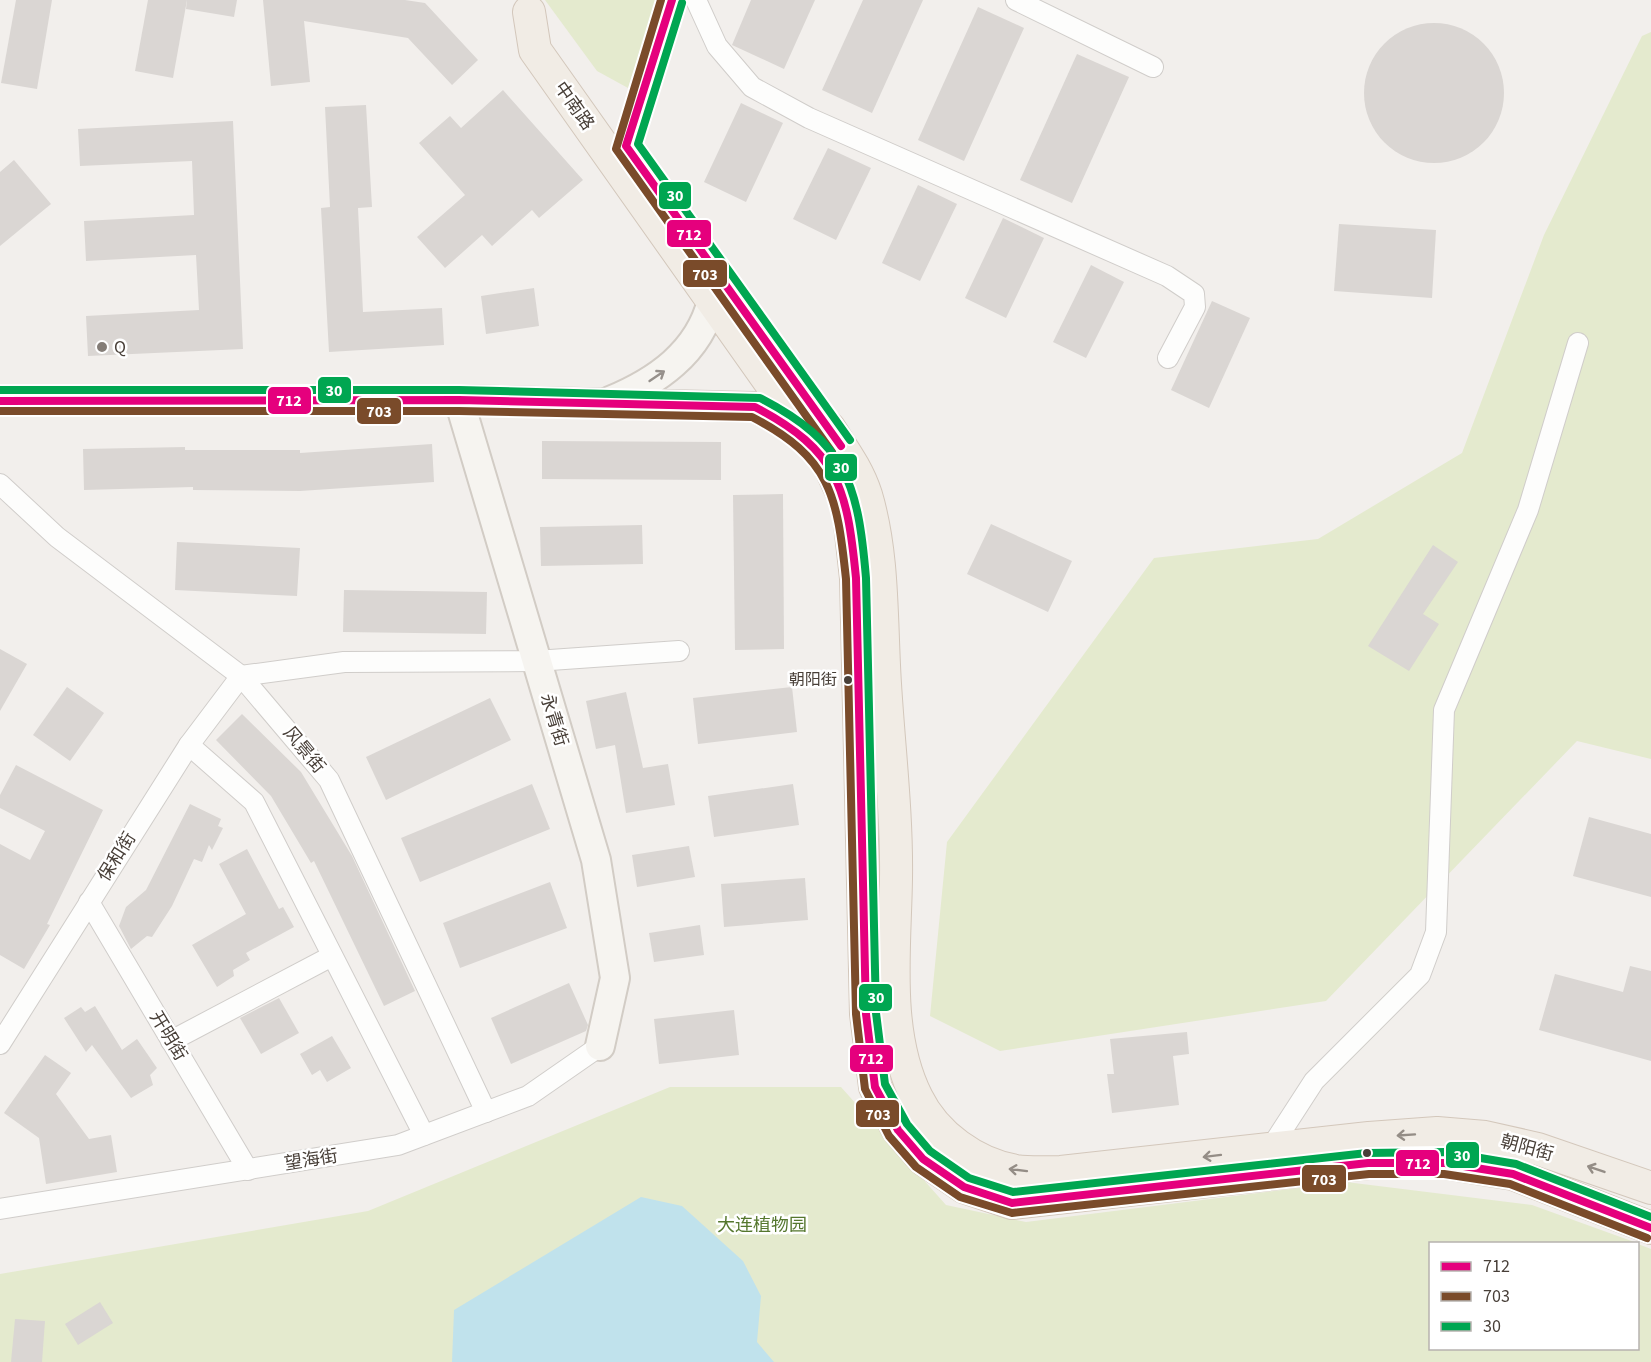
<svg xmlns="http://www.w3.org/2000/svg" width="1651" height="1362" font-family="'Source Sans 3','Noto Sans SC',sans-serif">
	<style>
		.green { fill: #e4eace }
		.water { fill: #c0e2ec }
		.building { fill: #dad6d3 }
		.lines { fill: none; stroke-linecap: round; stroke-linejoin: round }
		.street-casing { stroke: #d0cdca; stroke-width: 22 }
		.secondary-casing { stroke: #d2ccc5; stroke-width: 32 }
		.primary-casing { stroke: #d3c7bb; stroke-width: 34 }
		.street { stroke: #fdfdfc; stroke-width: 20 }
		.secondary { stroke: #f6f4f0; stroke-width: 28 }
		.primary { stroke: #f1ece5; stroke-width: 32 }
		.bus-1-casing { stroke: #fff; stroke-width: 12 }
		.bus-2-casing { stroke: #fff; stroke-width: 12 }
		.bus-3-casing { stroke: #fff; stroke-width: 12 }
		.bus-1 { stroke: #e5007d; stroke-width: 8 }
		.bus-2 { stroke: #7a4b2a; stroke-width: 8 }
		.bus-3 { stroke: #00a651; stroke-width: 8 }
		.oneway { stroke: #96908b }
		.oneway2 { stroke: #948d86 }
		.poi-dot { fill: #847d77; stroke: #fff; stroke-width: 2 }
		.bus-dot { fill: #483f38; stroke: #fff; stroke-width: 2 }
		.labels { text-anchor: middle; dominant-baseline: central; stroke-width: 5; stroke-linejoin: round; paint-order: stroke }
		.bus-label { font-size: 16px; fill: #483f38; stroke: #fff; text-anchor: end }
		.street-label { font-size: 18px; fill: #483f38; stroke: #fff }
		.poi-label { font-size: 18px; fill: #483f38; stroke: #fff; text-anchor: start }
		.park-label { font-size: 18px; fill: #55772e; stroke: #fff }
		.line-badge { stroke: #fff; stroke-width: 2 }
		.badge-label { font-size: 16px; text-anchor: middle; font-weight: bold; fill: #fff }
	</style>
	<rect width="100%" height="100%" fill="#f2efec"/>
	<!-- green -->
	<g class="green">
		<path d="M545 0H656L628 88 597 71Z"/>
		<path d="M1651 32V759L1577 741 1326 1001 1000 1051 930 1016 947 842 1154 558 1318 539 1462 453 1544 235 1642 36Z"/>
		<path d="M670 1087H841L946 1205 1026 1222 1346 1182 1532 1205 1637 1243 1430 1244V1348H1638V1244L1651 1249V1362H0V1274L368 1211Z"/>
	</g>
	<!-- water -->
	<path class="water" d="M641 1197 682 1206 743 1261 761 1296 757 1342 774 1362H452L454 1310Z"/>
	<!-- building -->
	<g class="building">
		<path d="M16 0H52L37 89 1 83Z"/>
		<path d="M148 0H187L173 78 135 71Z"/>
		<path d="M187 0H237L234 17 186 9Z"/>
		<path d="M263 0H405L425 3 478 60 452 85 408 38 304 21 310 82 271 86Z"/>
		<path d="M751 0H815L784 69 732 45Z"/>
		<path d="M863 0H923L872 113 822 90Z"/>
		<path d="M978 7 1024 28 964 161 918 140Z"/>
		<circle cx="1434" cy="93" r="70"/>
		<path d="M1077 54 1129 77 1072 203 1020 180Z"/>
		<path d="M503 90 583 180 539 218 532 210 492 246 482 235 445 268 417 237 465 195 419 143 450 116 461 128Z"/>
		<path d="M741 103 783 123 746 202 704 182Z"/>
		<path d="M366 105 372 207 358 208 363 312 442 308 444 345 329 352 321 208 330 207 325 107Z"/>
		<path d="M233 121 243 349 88 356 86 316 199 310 196 255 86 261 84 221 194 215 192 161 80 166 78 129Z"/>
		<path d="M828 148 871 168 836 240 793 219Z"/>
		<path d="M14 160 51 204 0 246V172Z"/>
		<path d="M918 185 957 204 920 281 882 263Z"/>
		<path d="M1003 218 1044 238 1006 318 965 298Z"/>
		<path d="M1339 224 1436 230 1432 298 1334 291Z"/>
		<path d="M1091 265 1124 282 1086 358 1053 342Z"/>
		<path d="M534 288 539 326 486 334 481 296Z"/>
		<path d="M1212 301 1250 318 1209 408 1171 390Z"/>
		<path d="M542 441 721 442V480L542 479Z"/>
		<path d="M432 444 434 482 300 491 193 490V487L84 490 83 449 185 447V450H300V453Z"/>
		<path d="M783 494 784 649 735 650 733 495Z"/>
		<path d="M991 524 1072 561 1048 612 967 574Z"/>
		<path d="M642 525 643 564 541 566 540 527Z"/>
		<path d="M177 542 300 548 297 596 175 590Z"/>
		<path d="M1433 545 1458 562 1423 614 1439 624 1409 671 1368 646Z"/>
		<path d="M344 590 487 592 486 634 343 632Z"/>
		<path d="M0 649 27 664 0 711Z"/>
		<path d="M67 687 104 713 70 761 33 735Z"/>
		<path d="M792 687 797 732 698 744 693 698Z"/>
		<path d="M626 692 643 768 668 764 675 805 626 813 615 745 596 749 586 701Z"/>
		<path d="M490 698 511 740 386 800 366 757Z"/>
		<path d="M242 714 301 772 352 856 415 991 384 1006 314 861 311 863 271 796 216 740Z"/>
		<path d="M16 765 103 810 47 924 50 925 24 969 0 955V844L30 860 45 831 0 808V795Z"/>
		<path d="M532 784 550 829 420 882 401 838Z"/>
		<path d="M793 784 799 825 714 837 708 796Z"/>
		<path d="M190 804 221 819 218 826 223 828 212 850 209 845 202 862 194 859 172 906 152 937 147 936 131 949 119 926 126 907 146 890Z"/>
		<path d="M1589 817 1651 834V897L1573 876Z"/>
		<path d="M689 846 695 877 637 887 632 855Z"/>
		<path d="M247 849 279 909 283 907 294 927 246 953 250 960 233 970 234 976 217 987 192 945 246 914 219 864Z"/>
		<path d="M805 878 808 920 724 927 721 884Z"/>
		<path d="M550 882 567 928 460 968 443 923Z"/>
		<path d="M700 925 704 955 654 962 649 933Z"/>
		<path d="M1630 966 1651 971V1061L1539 1030 1555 974 1623 992Z"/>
		<path d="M569 983 588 1025 586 1031 511 1064 491 1018Z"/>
		<path d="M279 998 299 1033 261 1054 240 1018Z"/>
		<path d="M95 1006 122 1050 137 1039 157 1068 150 1075 153 1085 131 1098 92 1045 86 1052 64 1018 81 1007 85 1012Z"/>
		<path d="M734 1010 739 1055 659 1064 654 1019Z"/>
		<path d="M1187 1032 1189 1054 1173 1056 1179 1105 1112 1113 1107 1074H1114L1110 1039Z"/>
		<path d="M332 1036 351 1068 327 1082 320 1070 312 1075 300 1054Z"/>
		<path d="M45 1055 71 1073 56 1094 89 1139 111 1135 117 1172 46 1184 39 1138 4 1113Z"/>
		<path d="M100 1302 113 1323 78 1345 65 1324Z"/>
		<path d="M15 1319 45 1321 42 1362H11Z"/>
	</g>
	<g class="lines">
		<!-- street casing -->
		<g class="street-casing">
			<g id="street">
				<path d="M696 0 717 46 752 87 809 118 1167 276 1194 294 1195 307 1168 358"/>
				<path d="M1016 0 1153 67"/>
				<path d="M626 146 672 0"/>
				<path d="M0 484 57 537 241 676 329 780 486 1112"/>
				<path d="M189 745 254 802 424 1135"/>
				<path d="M89 902 248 1170"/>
				<path d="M171 1041 332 956"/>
				<path d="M0 1044 189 745 241 676 344 662 536 661 679 651"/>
				<path d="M1270 1149 1314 1081 1420 975 1436 932 1444 710 1528 510 1578 343"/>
				<path d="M0 1209 398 1145 528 1096 600 1046"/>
			</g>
		</g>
		<!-- secondary casing -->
		<g class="secondary-casing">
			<g id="secondary">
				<path d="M459 400 596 860 615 978 600 1046"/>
				<path d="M0 401 459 400 755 407 796 429 807 439"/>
				<path d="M610 401C656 382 699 353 712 301 714 291 714 279 714 269"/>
			</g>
		</g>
		<!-- primary casing -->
		<g class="primary-casing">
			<g id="primary">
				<path d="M529 12 535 50 830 467 848 506 856 578 866 1014 875 1087 898 1130 923 1159 964 1187 1012 1203 1368 1163H1445L1513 1174 1651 1228"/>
				<path d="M829 428C843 450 858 470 866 495 884 555 881 622 885 684 889 749 897 814 896 879 895 949 884 1033 917 1098 935 1135 975 1164 1016 1171 1030 1173 1046 1172 1061 1172L1369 1138 1437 1133 1485 1137 1538 1149 1651 1188"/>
			</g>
		</g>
		<!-- street -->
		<use href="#street" class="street"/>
		<!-- secondary -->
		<use href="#secondary" class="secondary"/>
		<!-- primary -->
		<use href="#primary" class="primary"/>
		<!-- bus-1 casing -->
		<g class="bus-1-casing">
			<g id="bus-1">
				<path d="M672 0 626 146 841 446"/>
				<path d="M0 401 459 400 755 407C839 451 847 488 856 578L866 1014 875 1087 898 1130 923 1159 964 1187 1012 1203 1368 1163H1445L1513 1174 1651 1228"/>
			</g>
		</g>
		<!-- bus-2 casing -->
		<g class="bus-2-casing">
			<g id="bus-2">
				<path d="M661 0 616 149 832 452"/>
				<path d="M0 411H459L752 417C831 458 837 495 846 579L856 1014 865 1089 889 1136 916 1167 960 1197 1012 1213 1369 1174H1444L1510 1184 1647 1238"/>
			</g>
		</g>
		<!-- bus-3 casing -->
		<g class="bus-3-casing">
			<g id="bus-3">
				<path d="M682 3 638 144 850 440"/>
				<path d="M0 390H459L760 398C847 443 858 484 866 578L876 1013 885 1084 907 1124 930 1151 969 1178 1013 1192 1367 1153 1445 1152 1516 1164 1651 1217"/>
			</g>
		</g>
		<!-- bus-1 -->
		<use href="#bus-1" class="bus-1"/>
		<!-- bus-2 -->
		<use href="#bus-2" class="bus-2"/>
		<!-- bus-3 -->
		<use href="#bus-3" class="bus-3"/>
	</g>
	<!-- one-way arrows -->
	<defs><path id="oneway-shaft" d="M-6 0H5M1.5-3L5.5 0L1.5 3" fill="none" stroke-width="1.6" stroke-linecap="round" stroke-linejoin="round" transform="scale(1.5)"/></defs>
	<use class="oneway" href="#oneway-shaft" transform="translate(657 376) rotate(-34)"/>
	<g class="oneway2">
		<use href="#oneway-shaft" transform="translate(1406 1135) rotate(176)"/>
		<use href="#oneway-shaft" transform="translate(1212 1156) rotate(173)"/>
		<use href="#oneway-shaft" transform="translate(1596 1169) rotate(-161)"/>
		<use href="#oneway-shaft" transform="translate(1018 1170) rotate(-173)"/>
	</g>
	<!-- markers -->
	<circle class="poi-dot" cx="102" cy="347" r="6"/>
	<g class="bus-dot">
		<circle cx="848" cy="680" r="5"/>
		<circle cx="1367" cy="1153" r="5"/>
	</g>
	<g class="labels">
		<!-- bus labels -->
		<g class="bus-label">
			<text x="837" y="680">朝阳街</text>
		</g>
		<!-- street labels -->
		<g class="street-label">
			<text transform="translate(574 106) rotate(55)">中南路</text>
			<text transform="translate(554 720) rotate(73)">永青街</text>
			<text transform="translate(304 750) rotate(50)">风景街</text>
			<text transform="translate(117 857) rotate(-58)">保和街</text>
			<text transform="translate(168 1036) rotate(59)">开明街</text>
			<text transform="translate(1527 1148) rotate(15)">朝阳街</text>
			<text transform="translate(311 1160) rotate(-9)">望海街</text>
		</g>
		<!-- poi labels -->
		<g class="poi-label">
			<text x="114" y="347">Q</text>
		</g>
		<!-- park labels -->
		<g class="park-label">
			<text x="762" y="1225">大连植物园</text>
		</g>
	</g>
	<g class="line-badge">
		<rect x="658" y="181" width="34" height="29" rx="6" fill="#00a651"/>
		<rect x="666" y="219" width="46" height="29" rx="6" fill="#e5007d"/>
		<rect x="682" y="259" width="46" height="29" rx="6" fill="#7a4b2a"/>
		<rect x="317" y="376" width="35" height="28" rx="6" fill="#00a651"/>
		<rect x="267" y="386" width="45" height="29" rx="6" fill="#e5007d"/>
		<rect x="356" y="397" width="46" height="28" rx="6" fill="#7a4b2a"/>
		<rect x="824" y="453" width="34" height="29" rx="6" fill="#00a651"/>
		<rect x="858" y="983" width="35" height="29" rx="6" fill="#00a651"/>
		<rect x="849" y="1044" width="45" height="29" rx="6" fill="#e5007d"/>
		<rect x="855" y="1099" width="45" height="29" rx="6" fill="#7a4b2a"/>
		<rect x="1445" y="1141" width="35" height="28" rx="6" fill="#00a651"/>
		<rect x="1395" y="1149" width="45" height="28" rx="6" fill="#e5007d"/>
		<rect x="1301" y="1164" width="46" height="29" rx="6" fill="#7a4b2a"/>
	</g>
	<g class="badge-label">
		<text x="675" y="201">30</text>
		<text x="689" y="240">712</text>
		<text x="705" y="280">703</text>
		<text x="334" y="396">30</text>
		<text x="289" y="406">712</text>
		<text x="379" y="417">703</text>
		<text x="841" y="473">30</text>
		<text x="876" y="1003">30</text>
		<text x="871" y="1064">712</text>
		<text x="878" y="1120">703</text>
		<text x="1462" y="1161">30</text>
		<text x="1418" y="1169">712</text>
		<text x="1324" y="1185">703</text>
	</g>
	<!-- legend -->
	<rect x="1429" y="1242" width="210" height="108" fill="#ffffff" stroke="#b6b2af" stroke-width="1.5"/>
	<rect x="1441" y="1262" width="30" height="9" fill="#e5007d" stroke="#b6b2af" stroke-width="1.5"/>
	<text x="1483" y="1272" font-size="18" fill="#483f38">712</text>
	<rect x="1441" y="1292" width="30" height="9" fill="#7a4b2a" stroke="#b6b2af" stroke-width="1.5"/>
	<text x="1483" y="1302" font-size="18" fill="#483f38">703</text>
	<rect x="1441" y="1322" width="30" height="9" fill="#00a651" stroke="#b6b2af" stroke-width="1.5"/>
	<text x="1483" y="1332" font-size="18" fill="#483f38">30</text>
</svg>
